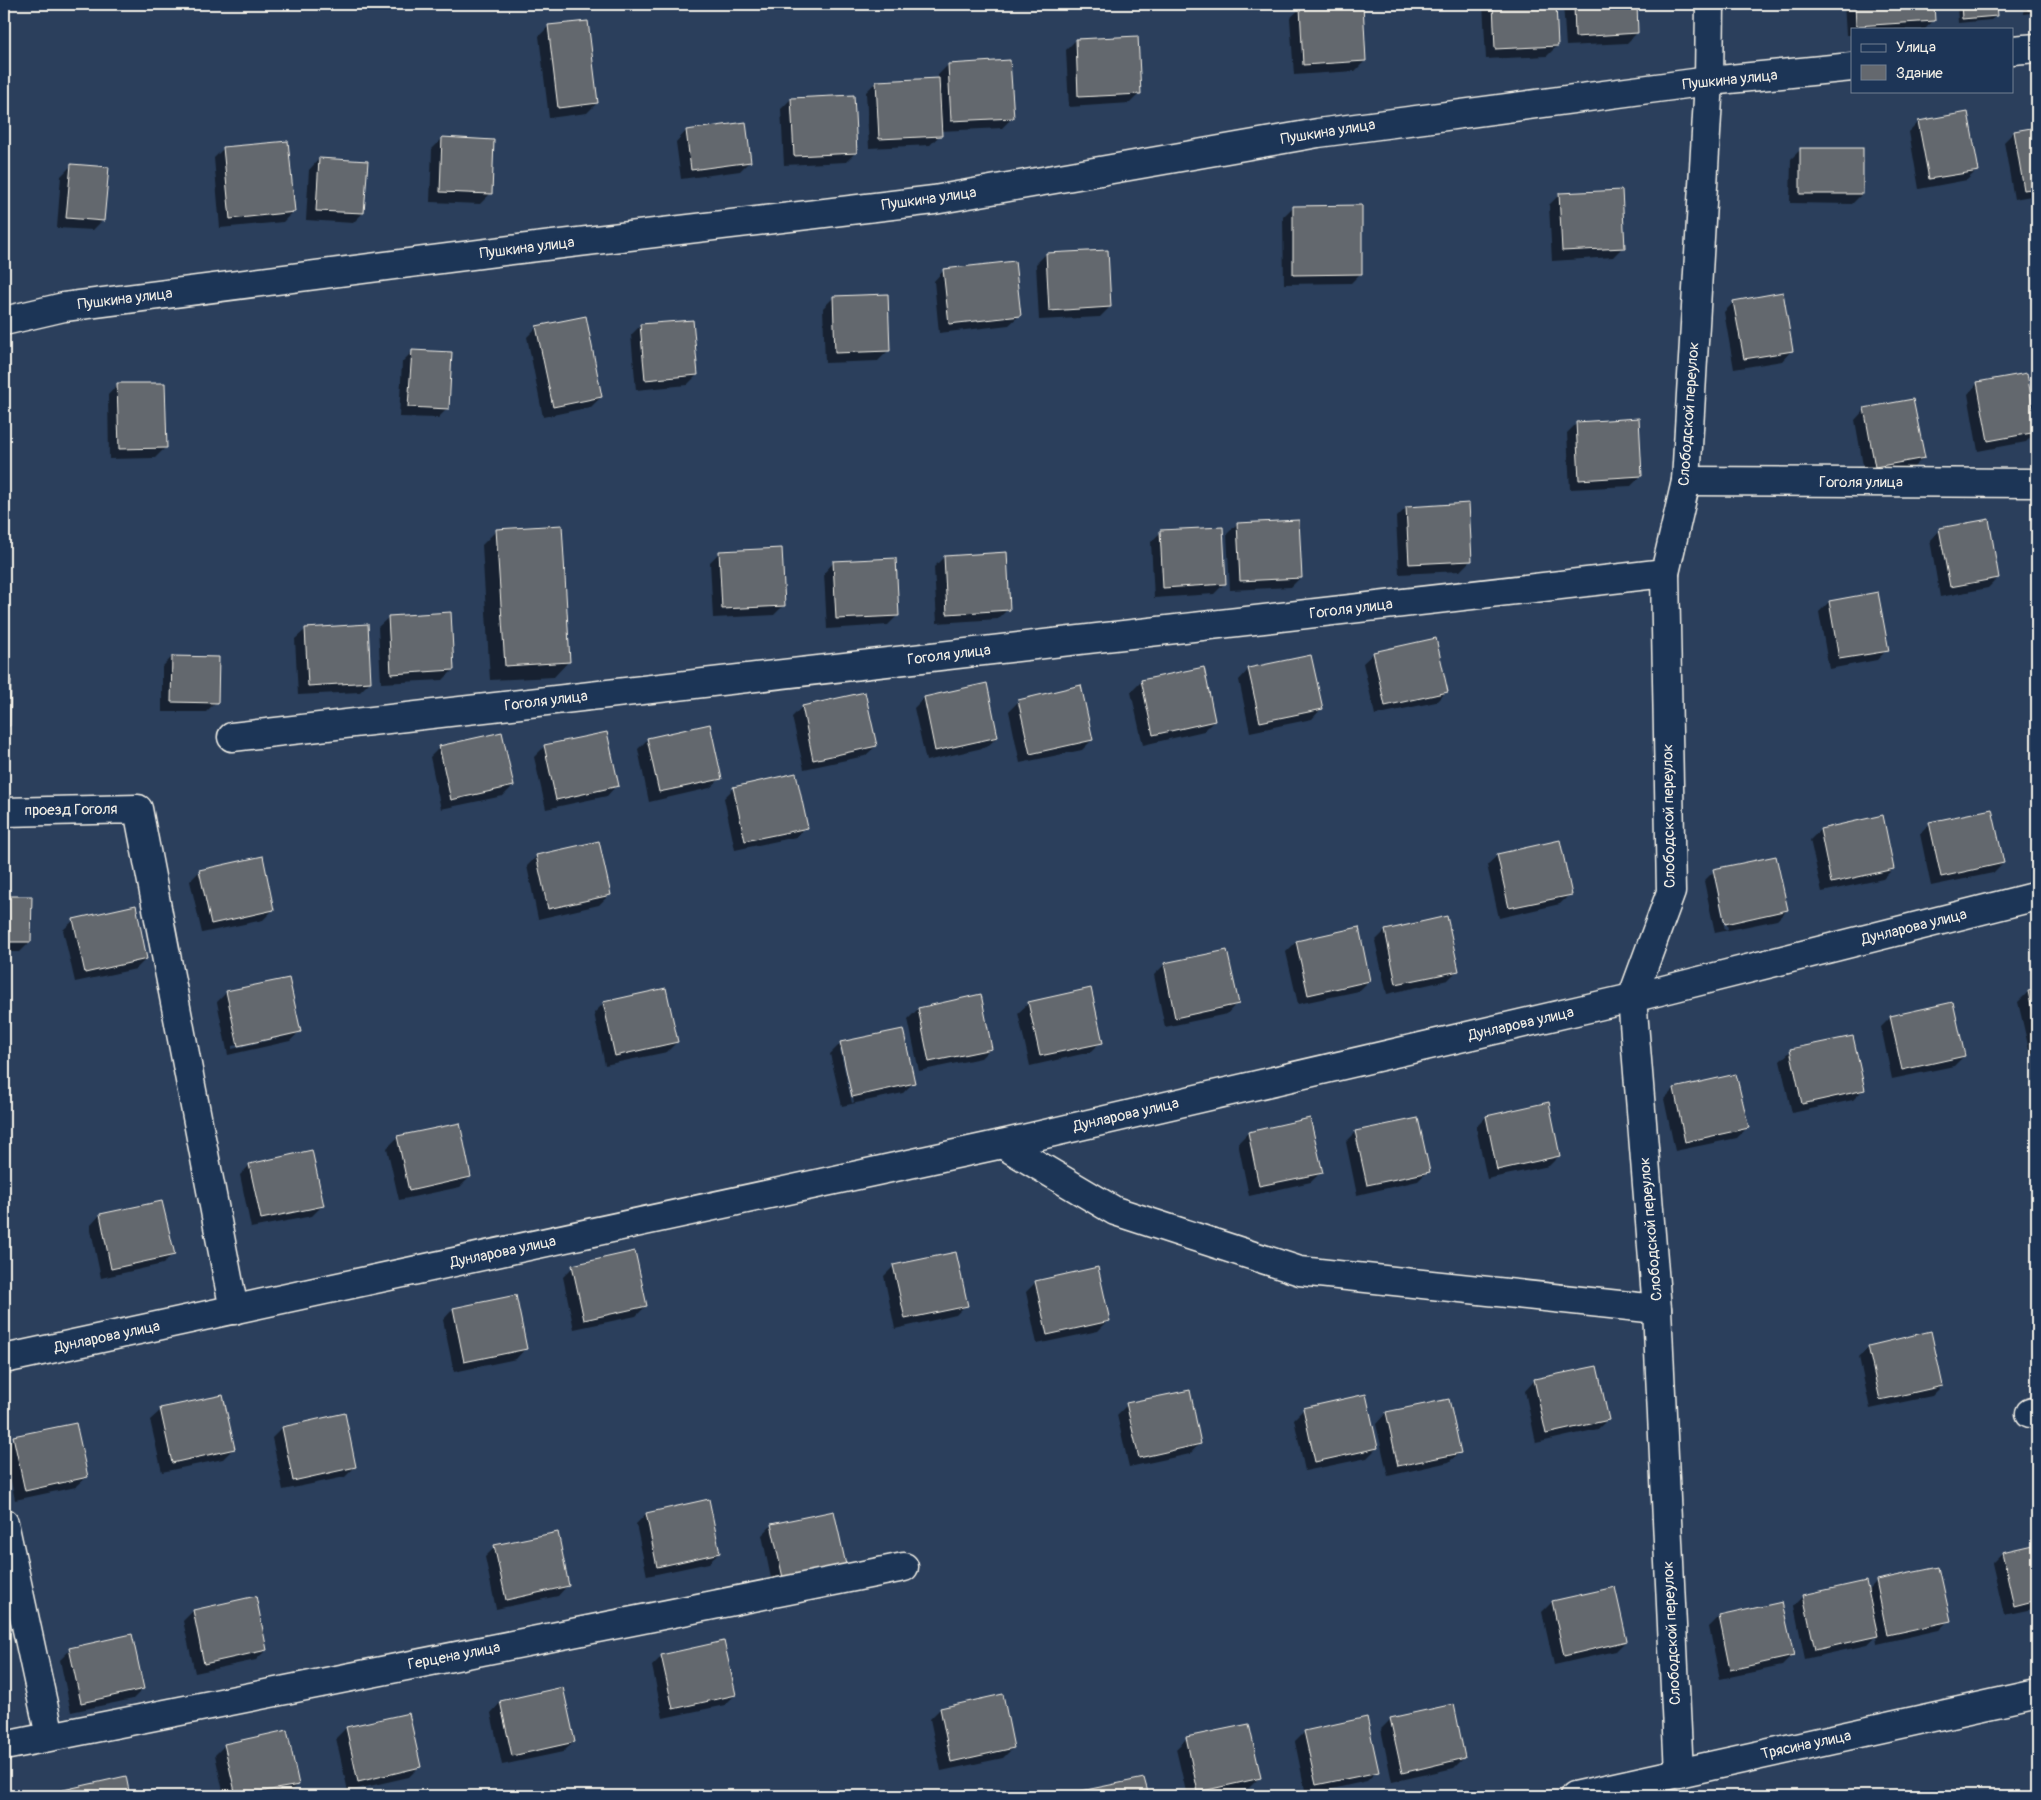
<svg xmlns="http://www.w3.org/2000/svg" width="2041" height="1800" font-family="Pangolin,sans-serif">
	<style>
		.shadow { fill: #0007; fill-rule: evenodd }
		.building { fill: #64686e; stroke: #f4f1e8 }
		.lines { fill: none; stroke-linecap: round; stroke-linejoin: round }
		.minor-casing { stroke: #f4f1e8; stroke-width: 31 }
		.minor { stroke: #1d3557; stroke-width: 28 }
		.labels { text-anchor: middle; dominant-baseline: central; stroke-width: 5; stroke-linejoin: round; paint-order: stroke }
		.street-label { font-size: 15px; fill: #f4f1e8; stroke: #1d3557 }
	</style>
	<rect width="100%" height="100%" fill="#2b3f5c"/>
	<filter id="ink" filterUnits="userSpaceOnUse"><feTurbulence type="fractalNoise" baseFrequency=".02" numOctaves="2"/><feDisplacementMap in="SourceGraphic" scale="10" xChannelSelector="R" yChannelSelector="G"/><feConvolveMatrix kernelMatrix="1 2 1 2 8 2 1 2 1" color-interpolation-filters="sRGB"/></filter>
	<g filter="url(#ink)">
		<!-- shadow -->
		<g class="shadow">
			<path d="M1483 4H1554L1557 46 1547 56 1486 59Z"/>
			<path d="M1563 4H1636L1637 33 1627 43 1566 46Z"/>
			<path d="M1844 4H1932L1934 20 1925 29H1852V35H1846Z"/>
			<path d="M1957 4H1995L1996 16 1991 20 1958 23Z"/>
			<path d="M2022 4H2037V12L2024 14Z"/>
			<path d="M1301 8 1365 61 1355 71 1294 75 1290 18Z"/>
			<path d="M549 26 597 103 587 113 549 118 539 36Z"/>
			<path d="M1076 40 1140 93 1130 103 1069 107 1066 50Z"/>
			<path d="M948 65 1012 118 1002 128 940 131V135L930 145 869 148 866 92 876 82 938 79V75Z"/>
			<path d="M791 99 856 152 846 162 784 165 781 109Z"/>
			<path d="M1919 122 1977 170 1967 180 1919 189 1909 132Z"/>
			<path d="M2037 128V195L2014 199 2004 142 2014 132Z"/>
			<path d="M686 131 750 161 740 171 681 179 676 142Z"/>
			<path d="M442 139 490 194 480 204 430 202 432 149Z"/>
			<path d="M224 148 293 212 283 222 220 228 214 158Z"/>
			<path d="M1801 149 1862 194 1852 204 1790 203 1791 159Z"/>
			<path d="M319 159 363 213 353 223 306 220 309 170Z"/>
			<path d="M71 166 103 220 93 230 57 228 61 176Z"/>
			<path d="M1559 195 1623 247 1613 257 1552 261 1549 205Z"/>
			<path d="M1293 207 1361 273 1351 283 1284 284 1283 217Z"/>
			<path d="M1046 254 1110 307 1100 317 1039 320 1036 264Z"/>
			<path d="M944 270 1020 315 1009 325 939 333 934 281Z"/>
			<path d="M833 298 888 351 878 361 825 363 823 308Z"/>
			<path d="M1734 302 1792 350 1782 361 1734 369 1724 312Z"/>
			<path d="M641 325 697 375 687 385 636 390 631 335Z"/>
			<path d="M537 327 601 397 591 407 543 417 527 337Z"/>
			<path d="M412 352 448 408 438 418 399 417 402 362Z"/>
			<path d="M1978 383 2036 432 2026 442 1978 451 1968 394Z"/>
			<path d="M118 384 165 448 155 458 109 459 108 395Z"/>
			<path d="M1865 409 1923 458 1913 468 1865 477 1855 420Z"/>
			<path d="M1577 423 1641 476 1631 486 1570 489 1567 433Z"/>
			<path d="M1406 508 1471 560 1460 571 1399 574 1396 518Z"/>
			<path d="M1237 524 1301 577 1291 587 1230 590 1227 534Z"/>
			<path d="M1940 529 1998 578 1988 588 1940 597 1930 540Z"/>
			<path d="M497 530 569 661 554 677 490 680 482 545Z"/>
			<path d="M1161 532 1224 584 1214 594 1154 598 1151 542Z"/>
			<path d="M720 552 784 605 774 615 713 618 710 562Z"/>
			<path d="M944 557 1008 609 998 619 937 623 934 567Z"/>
			<path d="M834 562 898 615 888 625 827 629 824 573Z"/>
			<path d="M1829 602 1887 650 1877 660 1829 669 1819 612Z"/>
			<path d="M389 617 453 670 443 680 381 683 378 627Z"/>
			<path d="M306 629 370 682 360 692 298 695 295 639Z"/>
			<path d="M1374 653 1446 692 1436 702 1375 715 1363 663Z"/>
			<path d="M172 657 216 702 206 712H162V667Z"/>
			<path d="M1203 668 1214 721 1204 731 1143 745 1131 692 1141 682Z"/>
			<path d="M1249 669 1322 708 1312 719 1250 732 1239 680Z"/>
			<path d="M4 681 10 682 9 725 4 730Z"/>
			<path d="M986 685 997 737 987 747 926 761 914 708 924 698Z"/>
			<path d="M1019 701 1092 740 1082 750 1020 763 1009 711Z"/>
			<path d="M802 707 876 746 865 756 804 769 792 717Z"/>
			<path d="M648 739 721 778 710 788 649 802 638 749Z"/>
			<path d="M545 746 617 785 607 796 546 809 534 757Z"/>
			<path d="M440 747 513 786 503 796 441 809 430 757Z"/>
			<path d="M734 788 806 827 796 837 735 850 724 798Z"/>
			<path d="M1930 824 2003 863 1993 873 1931 886 1920 834Z"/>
			<path d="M1820 830 1893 869 1883 879 1822 892 1810 840Z"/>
			<path d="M1498 855 1570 894 1560 904 1499 918 1487 865Z"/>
			<path d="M537 856 609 895 599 905 538 919 527 866Z"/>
			<path d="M200 871 273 910 263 920 202 933 190 881Z"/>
			<path d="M1714 871 1787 910 1777 920 1715 933 1704 881ZM1714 876H1716L1728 929 1725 930Z"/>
			<path d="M4 897H31L30 942 20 952H4Z"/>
			<path d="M74 920 146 959 136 969 75 982 63 930Z"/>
			<path d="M1385 931 1458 970 1448 980 1387 994 1375 941Z"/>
			<path d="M1296 942 1369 981 1359 991 1298 1004 1286 952Z"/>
			<path d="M1226 951 1237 1003 1227 1014 1165 1027 1154 975 1164 965Z"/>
			<path d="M2037 990V1053L2030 1054 2018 1002 2028 992Z"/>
			<path d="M227 992 300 1031 290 1041 228 1055 217 1002ZM290 1033V1035L232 1049V1046Z"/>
			<path d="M604 1003 677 1042 667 1052 605 1065 594 1013Z"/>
			<path d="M1029 1003 1101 1042 1091 1052 1030 1066 1018 1013Z"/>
			<path d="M918 1009 991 1048 981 1058 919 1071 908 1019Z"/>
			<path d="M1891 1017 1964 1056 1954 1066 1892 1079 1881 1027Z"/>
			<path d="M840 1044 913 1083 903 1093 842 1106 830 1054ZM840 1049H843L854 1102 852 1103Z"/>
			<path d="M1791 1051 1863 1090 1853 1100 1792 1113 1780 1061Z"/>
			<path d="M1735 1075 1747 1128 1737 1138 1675 1151 1664 1099 1674 1089Z"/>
			<path d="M1548 1104 1559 1156 1549 1166 1487 1179 1476 1127 1486 1117Z"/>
			<path d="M1309 1120 1321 1172 1311 1182 1249 1196 1238 1143 1248 1133Z"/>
			<path d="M1356 1132 1428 1171 1418 1181 1357 1195 1346 1142Z"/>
			<path d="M397 1138 470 1177 460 1187 399 1200 387 1148Z"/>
			<path d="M250 1165 322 1206 312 1216 251 1228 240 1175Z"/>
			<path d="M162 1202 173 1254 163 1264 101 1278 90 1226 100 1215Z"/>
			<path d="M894 1266 966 1305 956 1315 895 1329 884 1276Z"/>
			<path d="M573 1267 646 1306 636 1316 574 1329 563 1277Z"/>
			<path d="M1036 1282 1108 1321 1098 1331 1037 1344 1026 1292Z"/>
			<path d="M515 1296 526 1348 516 1359 454 1372 443 1320 453 1309Z"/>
			<path d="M1869 1347 1942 1386 1932 1396 1870 1409 1859 1357Z"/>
			<path d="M1535 1380 1608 1419 1598 1429 1536 1443 1525 1391Z"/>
			<path d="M1127 1405 1200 1443 1190 1454 1129 1467 1117 1415Z"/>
			<path d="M1304 1409 1377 1448 1367 1458 1305 1471 1294 1419Z"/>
			<path d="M161 1410 233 1449 223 1459 162 1472 150 1420Z"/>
			<path d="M1386 1413 1460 1452 1449 1462 1388 1476 1376 1424Z"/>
			<path d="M282 1428 355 1467 345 1477 283 1490 272 1438Z"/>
			<path d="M14 1438 87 1477 76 1487 15 1500 4 1448Z"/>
			<path d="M646 1514 719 1553 709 1563 647 1576 636 1524Z"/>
			<path d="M772 1525 845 1564 773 1588 762 1535Z"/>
			<path d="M2037 1545V1608L2004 1615 1992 1563 2002 1553Z"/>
			<path d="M495 1547 568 1585 558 1596 496 1609 485 1557Z"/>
			<path d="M1938 1568 1949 1620 1939 1630 1877 1644 1876 1636 1867 1645 1805 1659 1794 1606 1804 1596 1867 1591 1876 1582Z"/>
			<path d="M1552 1602 1626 1641 1616 1651 1554 1665 1542 1612Z"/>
			<path d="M193 1611 266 1650 256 1660 195 1673 183 1621Z"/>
			<path d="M1719 1617 1792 1656 1782 1666 1720 1679 1709 1627Z"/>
			<path d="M70 1650 143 1689 133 1699 71 1712 60 1660Z"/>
			<path d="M662 1656 735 1695 725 1705 663 1718 652 1666Z"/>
			<path d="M501 1702 574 1742 563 1752 502 1765 491 1713Z"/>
			<path d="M940 1709 1013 1748 1003 1758 941 1771 930 1719Z"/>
			<path d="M408 1715 419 1767 409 1777 348 1791 336 1738 346 1728Z"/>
			<path d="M1391 1719 1464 1758 1454 1768 1392 1782 1381 1729Z"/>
			<path d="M1305 1732 1377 1771 1367 1781 1306 1795 1295 1742Z"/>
			<path d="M1186 1739 1259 1778 1249 1788 1211 1796H1187L1176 1749Z"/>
			<path d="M225 1745 298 1784 288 1794 278 1796H224L215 1755Z"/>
			<path d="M125 1778 129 1796H58L64 1791Z"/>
			<path d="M1143 1779 1147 1796H1078L1082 1792Z"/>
		</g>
		<!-- building -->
		<g class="building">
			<path d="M1363 4 1366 61 1303 65 1300 7Z"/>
			<path d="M1493 4H1556L1558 46 1495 49Z"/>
			<path d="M1574 4H1637L1638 33 1575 37Z"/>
			<path d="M1855 4H1934L1935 21 1856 26Z"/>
			<path d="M1961 4H1996L1997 16 1962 19Z"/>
			<path d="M2027 4H2037V9L2028 10Z"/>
			<path d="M588 21 598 103 558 108 548 25Z"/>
			<path d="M1138 36 1141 94 1078 97 1076 39Z"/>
			<path d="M1010 60 1014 118 951 121 948 64Z"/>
			<path d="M939 78 942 136 879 139 876 81Z"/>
			<path d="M854 95 857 153 794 156 791 98Z"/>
			<path d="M1968 112 1979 171 1929 179 1918 121Z"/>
			<path d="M746 122 751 162 691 170 686 130Z"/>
			<path d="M2037 127V188L2024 190 2014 131Z"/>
			<path d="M442 137 494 140 492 194 440 192Z"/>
			<path d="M288 141 295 212 230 219 223 147Z"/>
			<rect x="1800" y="148" width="63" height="46"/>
			<path d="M319 158 368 161 364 213 316 211Z"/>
			<path d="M71 164 109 167 104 221 66 218Z"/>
			<path d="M1622 190 1625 248 1562 251 1559 193Z"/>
			<path d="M1362 205V274L1293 275V206Z"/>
			<path d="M1108 250 1111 307 1049 311 1046 253Z"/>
			<path d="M1015 261 1021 316 949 324 943 269Z"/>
			<path d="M1783 292 1793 351 1744 359 1733 301Z"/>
			<path d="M888 294 890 351 835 353 833 296Z"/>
			<path d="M586 316 602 397 553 407 536 326Z"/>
			<path d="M693 320 698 375 645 380 640 324Z"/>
			<path d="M412 350 452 352 449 409 408 407Z"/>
			<path d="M2027 373 2037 432 1988 441 1977 382Z"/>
			<path d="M117 383H165L167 448 119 449Z"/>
			<path d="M1913 399 1925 458 1875 467 1864 408Z"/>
			<path d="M1639 418 1642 476 1579 480 1576 422Z"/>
			<path d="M1469 503 1472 561 1409 564 1406 507Z"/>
			<path d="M1989 519 1999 578 1950 587 1939 528Z"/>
			<path d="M1299 520 1302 578 1240 581 1237 523Z"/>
			<path d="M562 525 570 662 505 666 496 529Z"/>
			<path d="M1223 527 1226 584 1163 588 1160 530Z"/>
			<path d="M782 548 785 606 722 609 719 551Z"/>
			<path d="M1007 552 1010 610 947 614 944 556Z"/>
			<path d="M896 558 899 616 836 619 833 561Z"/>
			<path d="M1878 592 1889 651 1839 659 1829 601Z"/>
			<path d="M451 612 454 670 391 674 388 616Z"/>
			<path d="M368 624 371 682 308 686 305 628Z"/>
			<path d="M1436 638 1448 692 1385 706 1373 652Z"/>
			<path d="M1311 655 1323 709 1260 722 1248 668Z"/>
			<path d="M172 656 219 657 218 703 171 702Z"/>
			<path d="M1204 667 1215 721 1153 735 1141 680Z"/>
			<path d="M4 680H11L10 726H4Z"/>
			<path d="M987 683 998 737 935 751 924 697Z"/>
			<path d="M1081 685 1093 740 1030 754 1018 700Z"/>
			<path d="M865 692 877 746 813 760 802 706Z"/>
			<path d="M710 724 722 779 659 792 647 738Z"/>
			<path d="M502 732 514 786 451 800 439 746Z"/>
			<path d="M607 732 619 786 556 800 544 745Z"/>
			<path d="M796 773 808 828 745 841 733 787Z"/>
			<path d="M1992 809 2004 863 1941 877 1929 822Z"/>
			<path d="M1883 815 1894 869 1831 883 1820 829Z"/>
			<path d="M1560 840 1572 895 1509 908 1497 854Z"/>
			<path d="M599 841 611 895 548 909 536 855Z"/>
			<path d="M263 856 274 910 211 924 199 870Z"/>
			<path d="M1776 856 1788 910 1725 924 1713 869Z"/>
			<path d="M4 896H32L31 942H4Z"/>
			<path d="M136 905 147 959 85 973 73 919Z"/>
			<path d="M1447 916 1459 971 1396 984 1385 930Z"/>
			<path d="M1359 927 1370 981 1308 995 1296 941Z"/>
			<path d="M1227 950 1239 1004 1175 1018 1164 963Z"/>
			<path d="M289 978 301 1032 238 1046 226 991Z"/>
			<path d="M666 988 678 1042 615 1056 603 1002Z"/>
			<path d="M1091 988 1103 1043 1040 1056 1028 1002Z"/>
			<path d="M2037 989V1035L2028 991Z"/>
			<path d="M981 994 992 1049 929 1062 918 1008Z"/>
			<path d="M1953 1002 1965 1056 1902 1070 1890 1016Z"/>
			<path d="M903 1029 915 1083 852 1097 840 1042Z"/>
			<path d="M1853 1036 1865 1090 1802 1104 1790 1049Z"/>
			<path d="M1736 1074 1749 1128 1685 1142 1674 1088Z"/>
			<path d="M1549 1102 1560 1156 1497 1170 1486 1116Z"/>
			<path d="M1310 1118 1323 1173 1259 1186 1248 1132Z"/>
			<path d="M1418 1118 1430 1172 1367 1185 1355 1131Z"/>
			<path d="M460 1123 471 1177 409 1191 397 1136Z"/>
			<path d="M312 1150 324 1206 261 1219 249 1164Z"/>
			<path d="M162 1201 175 1255 111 1269 100 1214Z"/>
			<path d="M635 1251 647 1306 584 1320 572 1265Z"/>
			<path d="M956 1252 968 1306 905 1319 893 1265Z"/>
			<path d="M1098 1267 1110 1321 1047 1335 1035 1281Z"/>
			<path d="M516 1295 527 1349 464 1362 453 1308Z"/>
			<path d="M1931 1331 1943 1386 1880 1400 1868 1346Z"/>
			<path d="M1597 1366 1609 1420 1546 1434 1534 1379Z"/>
			<path d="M1190 1390 1201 1444 1139 1458 1126 1403Z"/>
			<path d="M1366 1394 1378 1448 1315 1462 1303 1408Z"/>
			<path d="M223 1395 235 1449 172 1463 160 1408Z"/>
			<path d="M1449 1399 1461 1453 1398 1466 1386 1412Z"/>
			<path d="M345 1413 356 1467 293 1481 282 1427Z"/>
			<path d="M76 1423 88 1477 25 1491 13 1436Z"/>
			<path d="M709 1499 720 1553 657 1567 646 1513Z"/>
			<path d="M834 1511 846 1565 783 1578 771 1524Z"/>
			<path d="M558 1532 569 1586 506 1600 494 1545Z"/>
			<path d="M2037 1544V1600L2014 1606 2002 1552Z"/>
			<path d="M1939 1567 1951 1621 1887 1635 1876 1580Z"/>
			<path d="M1866 1581 1878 1636 1815 1650 1803 1595Z"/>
			<path d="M1615 1587 1627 1641 1564 1656 1552 1601Z"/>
			<path d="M256 1596 267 1650 204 1664 193 1610Z"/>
			<path d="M1782 1602 1794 1656 1730 1670 1719 1616Z"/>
			<path d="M132 1634 144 1689 81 1703 69 1648Z"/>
			<path d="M724 1641 736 1695 673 1709 661 1655Z"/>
			<path d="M563 1687 575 1742 512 1756 500 1701Z"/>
			<path d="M1003 1694 1014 1748 951 1762 940 1708Z"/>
			<path d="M1454 1704 1465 1758 1402 1773 1390 1718Z"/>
			<path d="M409 1713 421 1767 358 1782 346 1727Z"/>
			<path d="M1367 1717 1379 1772 1316 1785 1304 1731Z"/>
			<path d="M1249 1724 1261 1778 1198 1792 1186 1737Z"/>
			<path d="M287 1730 299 1785 236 1796 224 1744Z"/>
			<path d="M126 1776 130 1796H64L63 1790Z"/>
			<path d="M1144 1778 1149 1796H1083L1081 1791Z"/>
		</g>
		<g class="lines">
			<!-- minor casing -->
			<g class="minor-casing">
				<g id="minor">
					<path d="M2012 50 2037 48"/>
					<path d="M4 321 64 307 511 250 934 200 1318 133 1709 81 1852 67"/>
					<path d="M1686 481 2037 483"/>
					<path d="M232 737 1665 573"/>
					<path d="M4 812 138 809 234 1310"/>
					<path d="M1002 1144 1115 1211 1300 1271 1657 1309"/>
					<path d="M4 1359 1002 1144 1632 998 2037 896"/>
					<path d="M2030 1413 2037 1411"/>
					<path d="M4 1523 50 1736"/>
					<path d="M4 1746 904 1567"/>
					<path d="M1679 1773 1657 1309 1632 998 1671 892 1665 573 1686 481 1709 81 1710 4"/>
					<path d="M1574 1796 2037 1694"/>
				</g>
			</g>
			<!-- minor -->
			<use href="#minor" class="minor"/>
		</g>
	</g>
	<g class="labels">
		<!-- street labels -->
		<g class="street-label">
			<text transform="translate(1730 80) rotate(-6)">Пушкина улица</text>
			<text transform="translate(1328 132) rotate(-9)">Пушкина улица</text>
			<text transform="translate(929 199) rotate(-8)">Пушкина улица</text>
			<text transform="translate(527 248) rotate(-7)">Пушкина улица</text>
			<text transform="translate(125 299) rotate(-7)">Пушкина улица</text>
			<text transform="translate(1689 414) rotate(-86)">Слободской переулок</text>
			<text x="1861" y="482">Гоголя улица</text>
			<text transform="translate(1351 609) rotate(-7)">Гоголя улица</text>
			<text transform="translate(949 655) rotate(-7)">Гоголя улица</text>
			<text transform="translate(546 701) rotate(-7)">Гоголя улица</text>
			<text transform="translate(71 810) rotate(-1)">проезд Гоголя</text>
			<text transform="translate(1669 816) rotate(-91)">Слободской переулок</text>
			<text transform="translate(1914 927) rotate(-14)">Дунларова улица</text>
			<text transform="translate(1521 1024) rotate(-13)">Дунларова улица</text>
			<text transform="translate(1126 1115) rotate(-13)">Дунларова улица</text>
			<text transform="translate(1651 1229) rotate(-95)">Слободской переулок</text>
			<text transform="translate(503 1252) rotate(-12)">Дунларова улица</text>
			<text transform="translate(107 1337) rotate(-12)">Дунларова улица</text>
			<text transform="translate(1672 1633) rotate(-93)">Слободской переулок</text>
			<text transform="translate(454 1656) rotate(-11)">Герцена улица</text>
			<text transform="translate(1806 1745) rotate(-12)">Трясина улица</text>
		</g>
	</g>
	<!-- margin -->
	<rect width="2041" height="1800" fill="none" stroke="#1d3557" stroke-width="20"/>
	<rect x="10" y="10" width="2021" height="1780" fill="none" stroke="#f4f1e8" stroke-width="2" filter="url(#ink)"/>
	<!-- legend -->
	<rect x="1851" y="28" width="162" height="65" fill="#1d3557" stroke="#738091"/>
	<rect x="1861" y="44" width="25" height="8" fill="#1d3557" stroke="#738091"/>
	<text x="1896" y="52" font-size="15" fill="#f4f1e8">Улица</text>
	<rect x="1861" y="65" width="25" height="15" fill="#64686e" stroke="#738091"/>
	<text x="1896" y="78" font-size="15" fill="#f4f1e8">Здание</text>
</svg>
